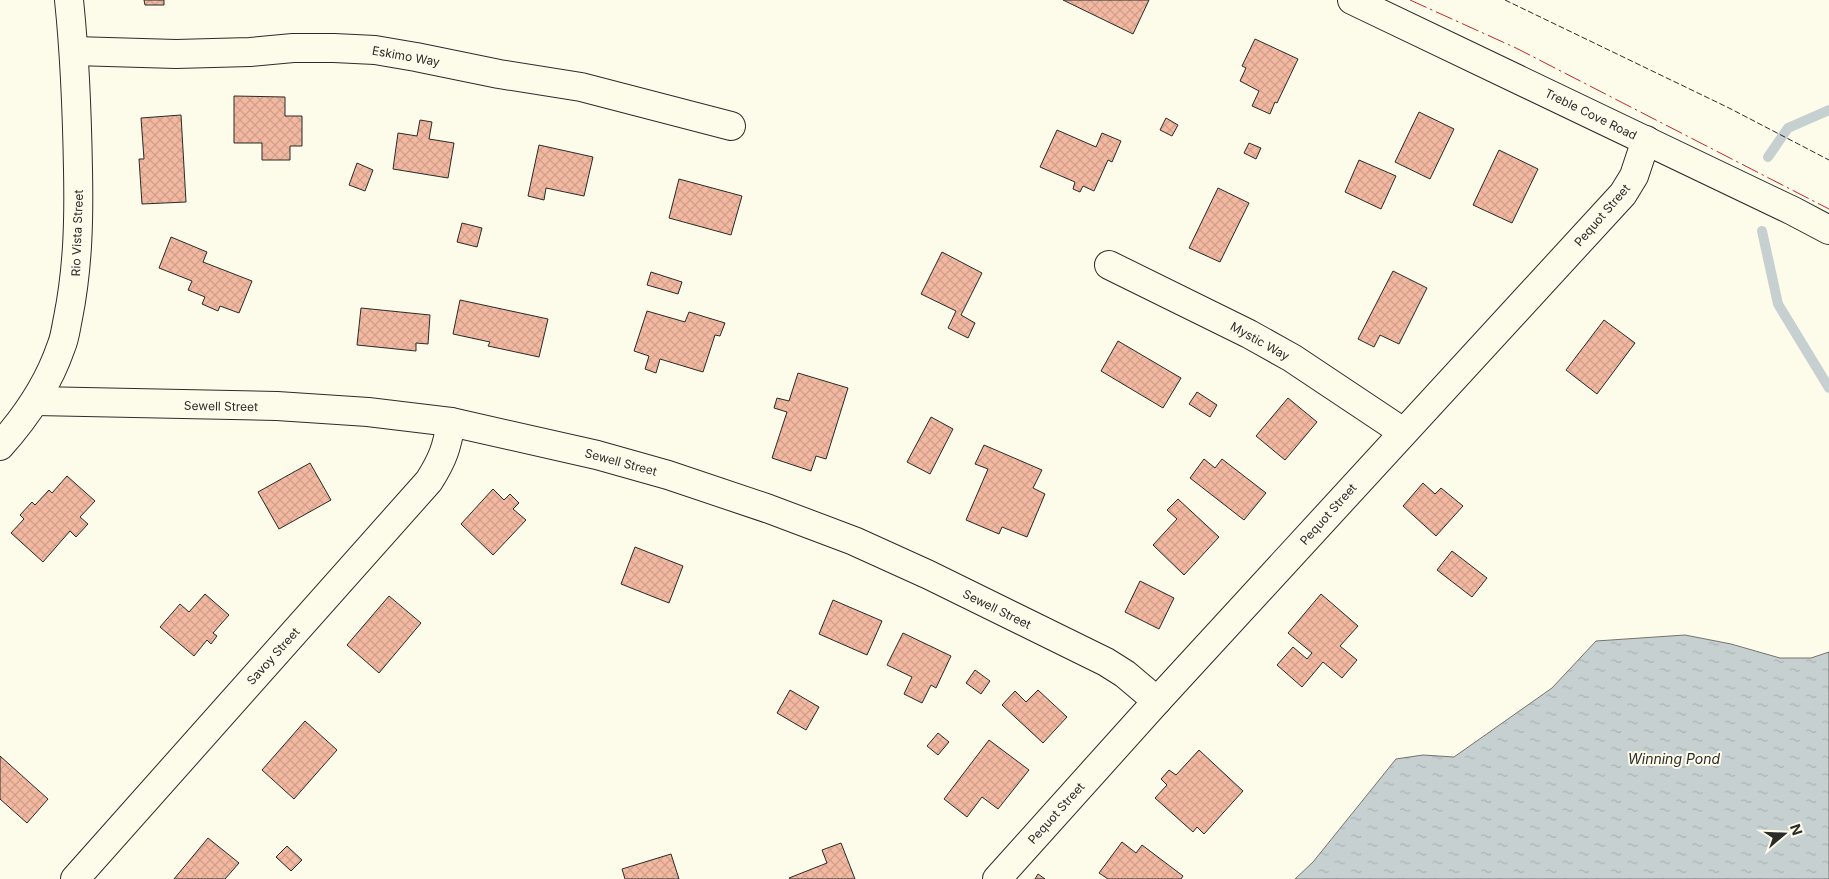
<svg xmlns="http://www.w3.org/2000/svg" width="1829" height="879" font-family="Inter,sans-serif">
	<style>
		.water { fill: url(#water-ripples); stroke: #74746e }
		.lines { fill: none; stroke-linecap: round; stroke-linejoin: round }
		.stream { stroke: #c7d0d0; stroke-width: 10 }
		.building { fill: url(#building-cross-hatch); stroke: #2b2b2b }
		.minor-casing { stroke: #2b2b2b; stroke-width: 30 }
		.major-casing { stroke: #2b2b2b; stroke-width: 30 }
		.minor { stroke: #fdfbea; stroke-width: 28 }
		.major { stroke: #fdfbea; stroke-width: 28 }
		.fence { stroke: #2b2b2b; stroke-width: 1; stroke-dasharray: 6 2.5; stroke-linecap: butt }
		.power { stroke: #c62828; stroke-width: 1; stroke-dasharray: 18 4 2.5 4; stroke-linecap: butt }
		.labels { text-anchor: middle; dominant-baseline: central; stroke-width: 4; stroke-linejoin: round; paint-order: stroke }
		.street-label { font-size: 12px; fill: #2b2b2b; stroke: #fdfbea }
		.water-label { font-size: 14px; font-style: italic; fill: #2b2b2b; stroke: #fdfbea }
	</style>
	<defs>
		<pattern id="water-ripples" width="26" height="14" patternUnits="userSpaceOnUse" patternTransform="scale(1.25)"><rect width="26" height="14" fill="#c7d0d0"/><path d="M2 4q2-2 4 0t4 0M15 11q2-2 4 0t4 0" fill="none" stroke="#abb3b3"/></pattern>
		<pattern id="building-cross-hatch" width="8" height="8" patternUnits="userSpaceOnUse" patternTransform="scale(1.25)"><rect width="8" height="8" fill="#f2b8a0"/><path d="M0 0l8 8M0 8l8-8" fill="none" stroke="#d09e8a"/></pattern>
	</defs>
	<rect width="100%" height="100%" fill="#fdfbea"/>
	<!-- water -->
	<path class="water" d="M1685 635 1731 644 1780 658H1811L1829 652V879H1295L1313 862 1396 759 1423 755 1454 757 1552 688 1596 641Z"/>
	<g class="lines">
		<!-- stream -->
		<g class="stream">
			<path d="M1768 157 1788 128 1829 110"/>
			<path d="M1762 231 1778 304 1829 388"/>
		</g>
	</g>
	<!-- building -->
	<g class="building">
		<path d="M144 0H164V5H145Z"/>
		<path d="M1063 0H1149L1133 34Z"/>
		<path d="M1255 39 1298 59 1277 103 1275 102 1270 114 1252 106 1259 91 1240 81 1246 68 1242 66Z"/>
		<path d="M234 96 285 97V116H302V146H290V160H262V143H234Z"/>
		<path d="M1419 112 1454 129 1430 179 1395 162Z"/>
		<path d="M181 115 186 202 142 204 139 159H144L141 118Z"/>
		<path d="M1166 118 1178 125 1172 136 1160 130Z"/>
		<path d="M420 120 432 122 429 139 454 143 448 178 393 169 398 133 417 136Z"/>
		<path d="M1057 130 1096 147 1102 133 1121 141 1112 162 1108 160 1094 191 1083 186 1080 192 1073 189 1075 182 1040 167Z"/>
		<path d="M1249 143 1261 148 1256 159 1244 153Z"/>
		<path d="M539 145 593 157 584 196 546 188 544 200 528 196Z"/>
		<path d="M1499 150 1538 169 1512 223 1473 205Z"/>
		<path d="M1359 160 1396 176 1381 209 1345 192Z"/>
		<path d="M357 163 373 170 365 191 349 185Z"/>
		<path d="M679 179 742 196 731 235 669 218Z"/>
		<path d="M1218 188 1249 203 1220 262 1189 248Z"/>
		<path d="M462 223 482 228 477 247 457 242Z"/>
		<path d="M171 237 207 252 203 262 252 281 239 313 220 306 218 311 202 304 205 297 188 290 192 281 159 268Z"/>
		<path d="M942 252 982 273 961 315 975 323 968 338 948 328 956 311 921 294Z"/>
		<path d="M1393 271 1427 288 1399 344 1380 335 1374 347 1358 339Z"/>
		<path d="M651 272 682 282 678 294 647 285Z"/>
		<path d="M460 300 548 319 539 357 488 346 490 342 453 334Z"/>
		<path d="M361 308 430 315 428 344 416 343V351L357 345Z"/>
		<path d="M647 311 685 322 689 312 725 323 720 336 715 335 703 372 660 359 656 373 645 369 649 356 634 351Z"/>
		<path d="M1604 320 1635 343 1597 394 1566 370Z"/>
		<path d="M1118 341 1181 378 1163 408 1101 371Z"/>
		<path d="M798 373 848 388 826 459 816 456 811 471 772 458 787 412 774 408 777 398 789 401Z"/>
		<path d="M1197 392 1217 405 1210 417 1189 404Z"/>
		<path d="M1288 398 1317 422 1285 460 1256 436Z"/>
		<path d="M931 417 953 429 930 474 907 462Z"/>
		<path d="M984 445 1042 470 1033 488 1045 494 1027 537 1002 527 999 534 966 520 988 469 975 464Z"/>
		<path d="M1204 459 1215 468 1222 459 1266 493 1244 520 1190 478Z"/>
		<path d="M310 463 331 500 279 529 258 492Z"/>
		<path d="M67 476 95 501 80 517 88 524 76 537 70 531 43 562 11 533 24 519 20 515 32 502 35 505 49 490 52 493Z"/>
		<path d="M1423 483 1435 494 1441 488 1463 506 1436 536 1403 506Z"/>
		<path d="M493 489 504 500 510 494 519 503 513 509 526 520 493 555 461 524Z"/>
		<path d="M1178 499 1219 537 1184 575 1153 545 1177 519 1167 510Z"/>
		<path d="M635 547 683 566 669 603 621 584Z"/>
		<path d="M1452 551 1487 578 1472 597 1437 570Z"/>
		<path d="M1140 581 1174 598 1159 629 1125 612Z"/>
		<path d="M205 594 229 615 213 633 217 636 211 644 207 640 194 656 160 627 180 604 189 612Z"/>
		<path d="M1321 594 1358 626 1340 646 1357 660 1342 678 1323 662 1302 687 1277 665 1293 647 1307 659 1312 653 1288 633Z"/>
		<path d="M389 596 421 623 379 673 347 645Z"/>
		<path d="M833 600 882 621 867 655 819 634Z"/>
		<path d="M903 633 951 656 936 688 931 685 922 703 904 694 912 677 887 665Z"/>
		<path d="M975 670 990 681 981 694 966 683Z"/>
		<path d="M790 690 819 707 806 730 777 713Z"/>
		<path d="M1038 690 1067 717 1043 743 1002 705 1015 691 1026 702Z"/>
		<path d="M305 721 337 750 294 799 262 770Z"/>
		<path d="M938 733 949 742 938 755 927 746Z"/>
		<path d="M989 740 1029 770 998 809 982 797 967 817 944 799Z"/>
		<path d="M1199 750 1243 791 1204 834 1197 827 1193 832 1155 798 1167 785 1161 779 1169 770 1176 775Z"/>
		<path d="M0 756 48 799 27 823 0 799Z"/>
		<path d="M208 838 239 863 225 879H174Z"/>
		<path d="M1122 842 1136 853 1142 845 1183 876 1181 879H1108L1099 873Z"/>
		<path d="M841 843 855 879H790L789 878 827 863 822 850Z"/>
		<path d="M287 846 302 860 291 871 276 857Z"/>
		<path d="M671 854 679 879H625L622 869Z"/>
		<path d="M1038 874 1045 879H1035Z"/>
	</g>
	<g class="lines">
		<!-- minor casing -->
		<g class="minor-casing">
			<g id="minor">
				<path d="M74 51 176 54 250 52 293 48H334L375 50 416 57 499 74 581 87 731 126"/>
				<path d="M1109 265 1249 334 1292 358 1403 432"/>
				<path d="M36 401 277 406 368 412 451 422 597 455 668 475 769 509 854 541 929 575 1106 662 1125 674 1157 701"/>
				<path d="M0 446C26 417 48 385 61 347 65 338 66 327 68 318 78 268 79 220 78 170 77 113 75 57 69 0"/>
				<path d="M75 879 429 481C443 459 447 447 451 422"/>
				<path d="M997 879 1157 701 1623 194 1634 176 1646 140"/>
			</g>
		</g>
		<!-- major casing -->
		<g class="major-casing">
			<path id="major" d="M1352 0 1793 211 1829 230"/>
		</g>
		<!-- minor -->
		<use href="#minor" class="minor"/>
		<!-- major -->
		<use href="#major" class="major"/>
		<!-- fence -->
		<path class="fence" d="M1505 0 1729 108 1829 160"/>
		<!-- power -->
		<path class="power" d="M1410 0 1516 48 1829 209"/>
	</g>
	<g class="labels">
		<!-- street labels -->
		<g class="street-label">
			<text transform="translate(406 56) rotate(10)">Eskimo Way</text>
			<text transform="translate(1591 114) rotate(26)">Treble Cove Road</text>
			<text transform="translate(1602 215) rotate(-49)">Pequot Street</text>
			<text transform="translate(77 233) rotate(-88)">Rio Vista Street</text>
			<text transform="translate(1260 341) rotate(29)">Mystic Way</text>
			<text transform="translate(221 406) rotate(1)">Sewell Street</text>
			<text transform="translate(621 462) rotate(15)">Sewell Street</text>
			<text transform="translate(1328 514) rotate(-48)">Pequot Street</text>
			<text transform="translate(997 609) rotate(26)">Sewell Street</text>
			<text transform="translate(273 656) rotate(-48)">Savoy Street</text>
			<text transform="translate(1056 813) rotate(-48)">Pequot Street</text>
		</g>
		<!-- water labels -->
		<g class="water-label">
			<text x="1674" y="758">Winning Pond</text>
		</g>
	</g>
	<!-- north arrow -->
	<g transform="translate(1784 834) rotate(71)" stroke="#fdfbea" stroke-width="4" paint-order="stroke">
	<path d="M0-4L9 19L0 12L-9 19Z" fill="#2b2b2b"/>
	<text y="-8" font-size="14" font-weight="bold" text-anchor="middle" fill="#2b2b2b">N</text>
	</g>
</svg>
